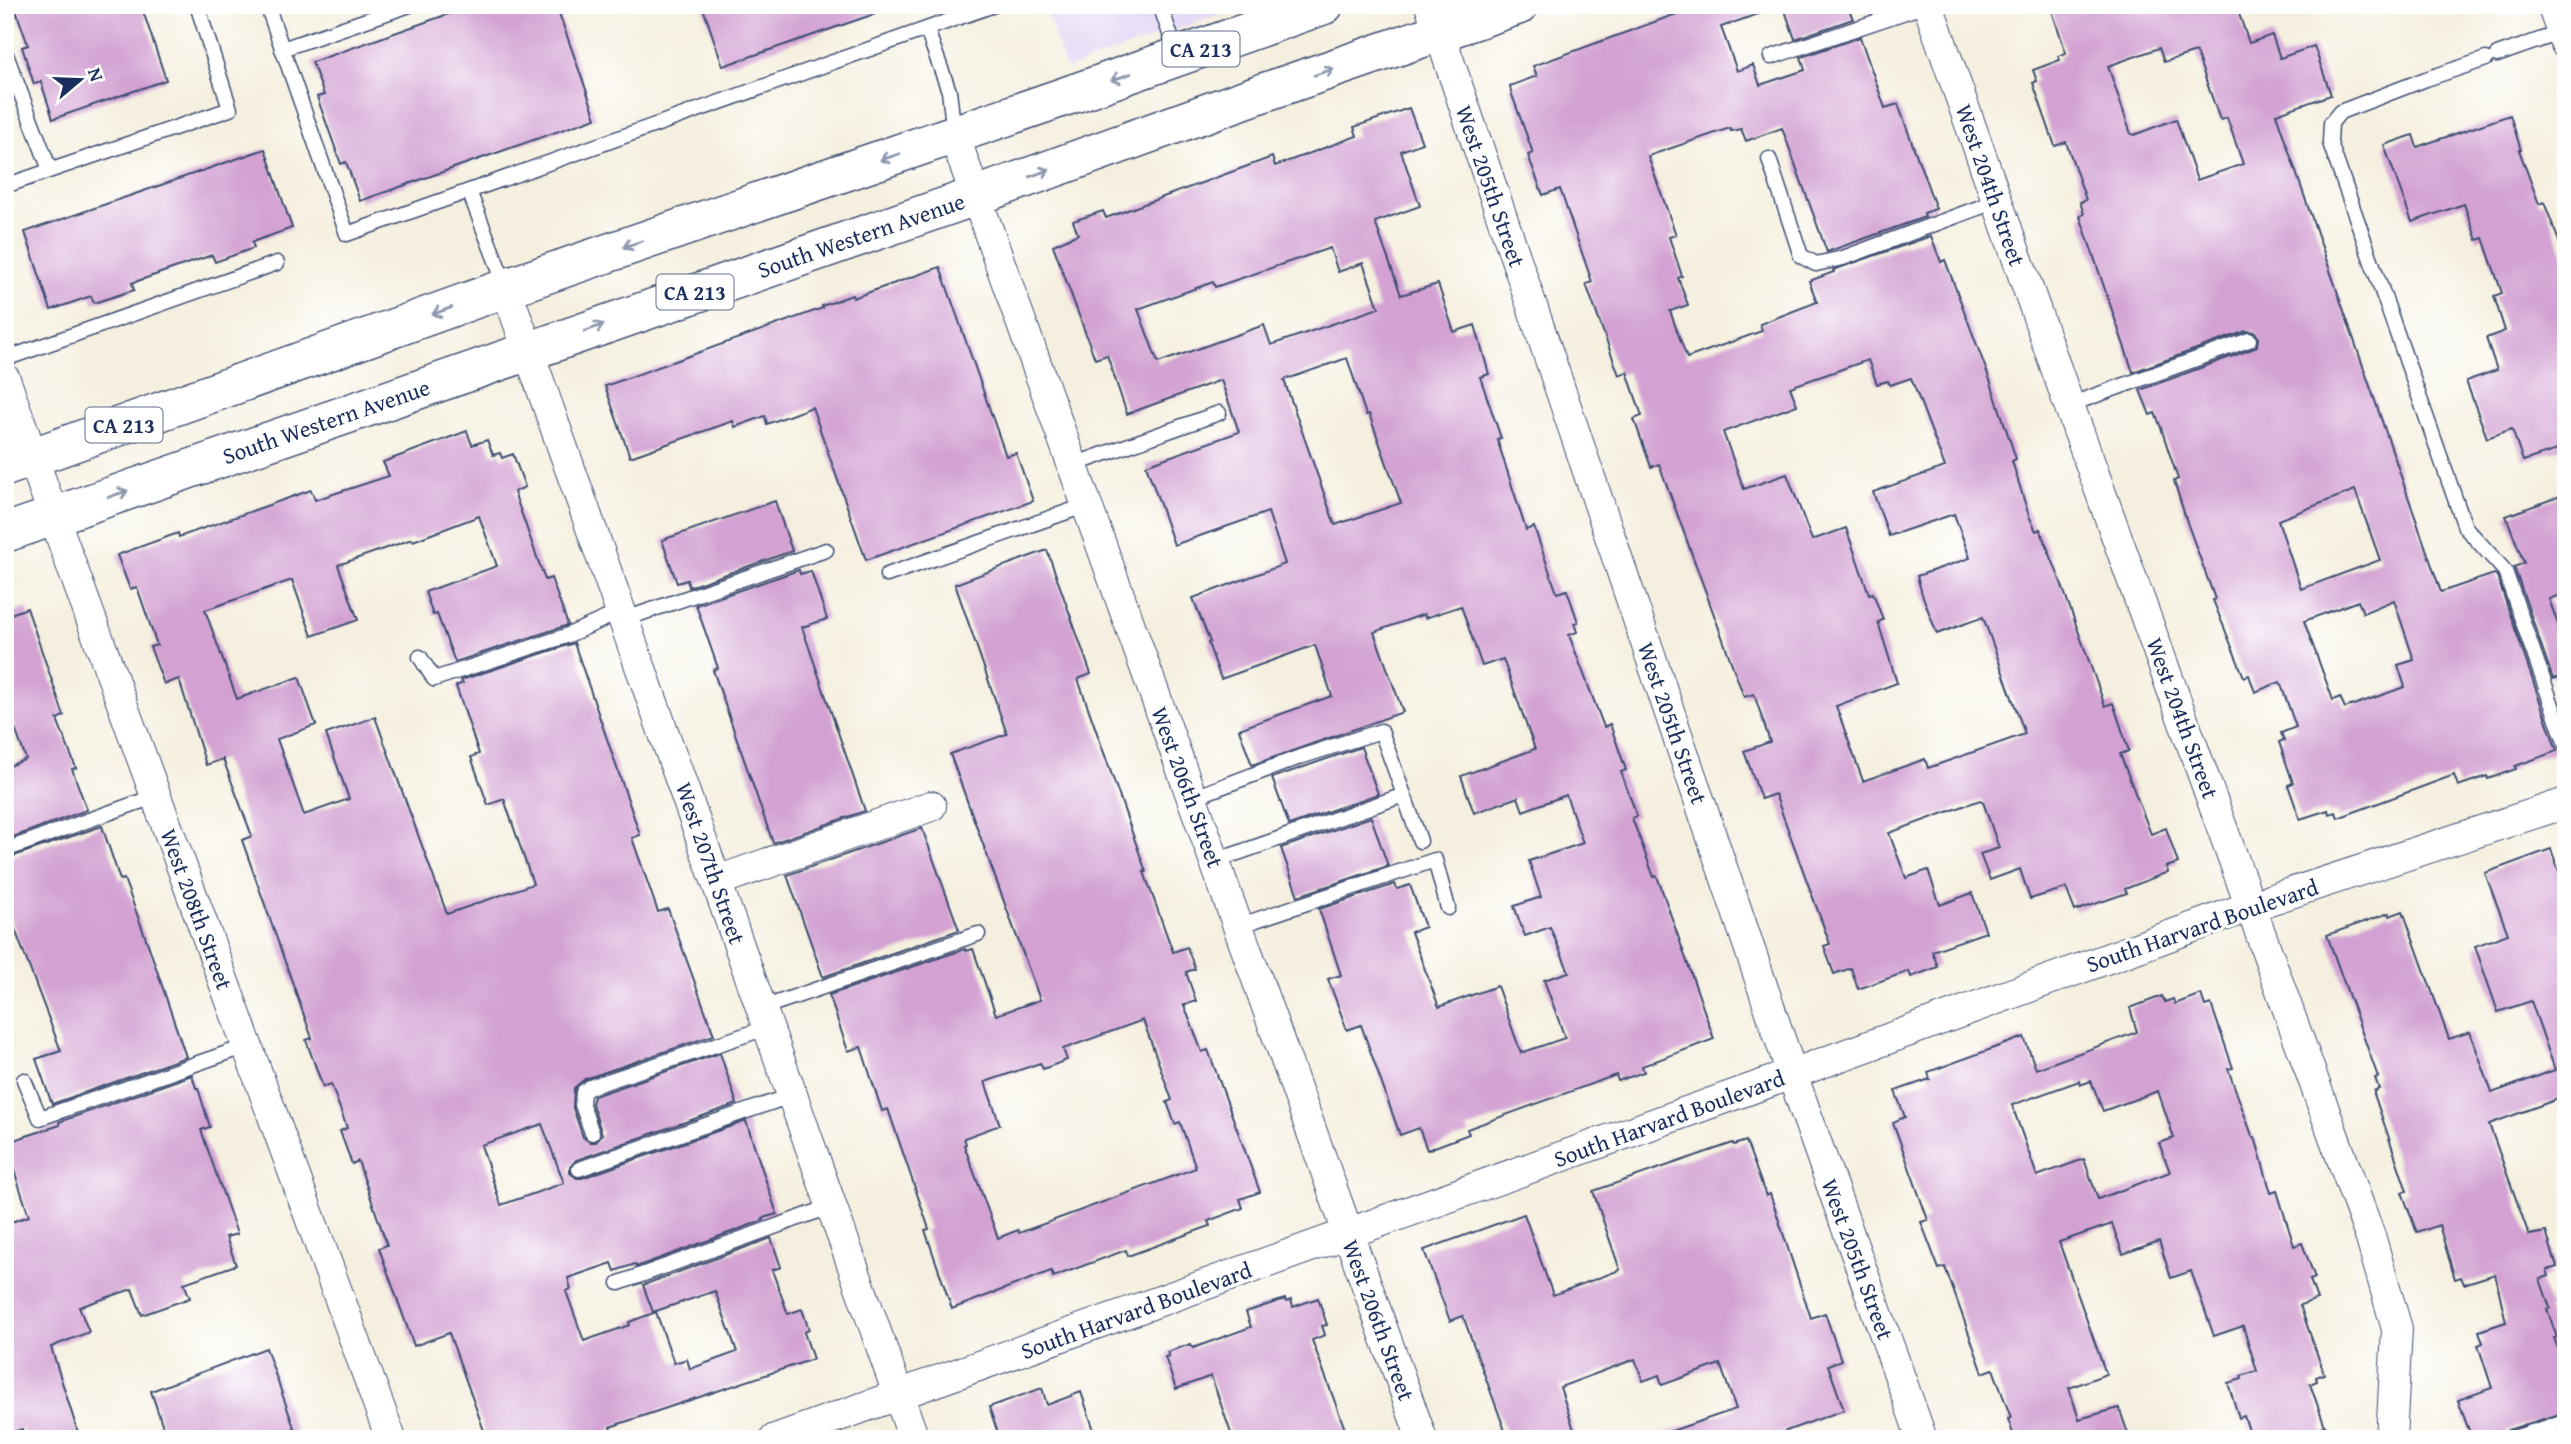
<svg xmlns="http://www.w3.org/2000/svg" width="2571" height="1444" font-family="'Gentium Book Plus',serif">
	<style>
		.built { fill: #e1d4f4 }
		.building { fill: #d3a2d3; fill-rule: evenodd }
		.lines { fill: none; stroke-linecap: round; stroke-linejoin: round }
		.lane-casing { stroke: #3c4c71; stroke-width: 17 }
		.street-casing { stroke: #3c4c71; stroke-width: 32 }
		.primary-casing { stroke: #3c4c71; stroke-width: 41 }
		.lane { stroke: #fff; stroke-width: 14 }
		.street { stroke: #fff; stroke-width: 30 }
		.primary { stroke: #fff; stroke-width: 38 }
		.oneway { stroke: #8d97ae }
		.labels { text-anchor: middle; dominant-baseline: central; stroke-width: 6; stroke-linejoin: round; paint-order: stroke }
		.shield { fill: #fff; stroke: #5f6d8e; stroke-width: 2 }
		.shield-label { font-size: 21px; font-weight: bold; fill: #1b2f5e }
		.street-label { font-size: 23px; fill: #1b2f5e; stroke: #fff }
	</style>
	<rect width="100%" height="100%" fill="#fff"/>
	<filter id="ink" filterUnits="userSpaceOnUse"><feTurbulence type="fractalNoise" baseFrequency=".0143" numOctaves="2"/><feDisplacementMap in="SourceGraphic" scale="14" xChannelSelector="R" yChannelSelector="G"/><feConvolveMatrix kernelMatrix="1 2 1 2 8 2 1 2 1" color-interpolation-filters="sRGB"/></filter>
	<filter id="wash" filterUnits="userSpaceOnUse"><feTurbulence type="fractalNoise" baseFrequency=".00686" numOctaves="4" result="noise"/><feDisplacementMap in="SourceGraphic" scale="28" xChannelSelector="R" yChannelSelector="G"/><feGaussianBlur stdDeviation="1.57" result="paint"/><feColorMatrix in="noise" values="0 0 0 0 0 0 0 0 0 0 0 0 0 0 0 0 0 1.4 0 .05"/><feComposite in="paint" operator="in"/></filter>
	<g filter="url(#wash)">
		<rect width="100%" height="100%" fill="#f4efde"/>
		<!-- built -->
		<path class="built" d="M1044 5H1245L1066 69Z"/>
		<g id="blocks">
			<!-- building -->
			<g class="building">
				<path d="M14 5H141L166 80 53 119 41 82 34 84 22 47 28 45Z"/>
				<path d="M474 5H556L596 118 360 201 346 162 341 164 317 97 324 95 312 62Z"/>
				<path d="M702 5H889V9L723 66Z"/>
				<path d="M1701 5H1771L1772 9 1721 27 1737 71 1753 65 1760 85 1805 70 1801 57 1860 37 1885 108 1898 104 1936 209 1924 213 1925 217 1827 252 1782 128 1746 141 1741 129 1731 131 1730 128 1648 156 1676 235 1669 237 1682 276 1678 278 1688 305 1670 311 1687 358 1762 331 1760 324 1817 302 1809 281 1834 272 1833 270 1931 236 1941 262 1945 260 1990 380 2016 459 2012 461 2029 516 2036 531 2040 529 2059 577 2105 706 2113 703 2129 751 2120 754 2151 834 2166 828 2178 863 2166 867 2168 872 2125 889 2127 893 2075 911 2066 888 2030 899 2020 869 1990 880 1980 854 1999 848 1983 802 1980 800 1889 833 1906 878 1928 870 1940 905 1972 893 1986 932 1932 951 1938 967 1911 977 1909 971 1858 989 1851 968 1834 974 1824 946 1830 944 1775 794 1761 799 1744 751 1770 742 1754 694 1744 697 1659 464 1651 467 1634 419 1642 416 1627 372 1619 375 1604 334 1586 284 1592 282 1560 189 1543 195 1528 155 1533 153 1511 92 1510 86 1537 76 1533 66ZM1868 360 1877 384 1888 381 1890 385 1911 378 1945 467 1873 492 1889 536 1954 514 1970 558 1917 576 1922 594 1937 634 1983 617 2025 734 1928 768 1925 759 1863 781 1836 706 1897 683 1878 622 1883 620 1873 593 1869 594 1846 528 1812 540 1787 474 1744 489 1723 432 1797 405 1790 387Z"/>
				<path d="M1783 5H1847L1853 19 1795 39Z"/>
				<path d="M2050 5H2236L2249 43 2272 35 2280 58 2314 46 2331 95 2276 114 2441 592 2494 574 2497 576 2557 751 2515 766 2516 769 2488 779 2487 776 2458 786 2454 775 2338 818 2336 812 2329 814 2328 810 2300 819 2288 785 2293 783 2279 742 2284 740 2281 733 2296 727 2280 682 2255 692 2249 675 2244 677 2213 600 2215 599 2188 525 2174 481 2178 479 2160 425 2155 413 2150 415 2140 390 2252 349 2257 346 2258 337 2255 332 2246 331 2133 372 2080 216 2084 214 2080 202 2086 200 2066 142 2055 146 2033 83 2037 81 2033 70 2060 60 2058 56 2066 53ZM2159 48 2164 62 2196 52 2220 120 2227 118 2243 164 2197 180 2176 119 2134 135 2131 134 2108 66ZM2355 490 2380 560 2301 589 2278 520ZM2394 600 2414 660 2398 665 2405 687 2345 708 2340 697 2333 700 2304 621 2358 601 2363 613Z"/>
				<path d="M1409 108 1422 143 1401 151 1420 206 1375 222 1401 295 1438 284 1454 332 1475 325 1489 374 1480 377 1501 438 1497 439 1526 530 1534 527 1557 593 1567 590 1578 622 1574 623 1577 632 1569 635 1604 727 1610 724 1626 770 1621 772 1637 816 1632 818 1654 877 1657 876 1714 1039 1642 1066 1644 1072 1618 1081 1616 1075 1467 1129 1469 1134 1427 1150 1419 1128 1400 1135 1361 1025 1347 1030 1328 979 1341 975 1319 909 1395 884 1397 889 1410 885 1425 927 1411 932 1439 1007 1497 986 1521 1053 1565 1038 1544 980 1569 972 1550 927 1525 936 1514 906 1541 897 1529 861 1583 843 1566 795 1523 811 1518 797 1474 813 1461 776 1535 749 1503 659 1482 666 1461 606 1425 618 1424 614 1374 632 1403 712 1252 765 1239 729 1332 696 1315 645 1221 679 1208 643 1210 642 1193 598 1285 564 1268 512 1174 545 1162 510 1146 465 1239 432 1221 380 1127 414 1107 355 1095 359 1053 245 1078 234 1073 221 1103 211 1106 218 1272 157 1275 166 1357 136 1354 127ZM1330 248 1338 272 1363 263 1379 308 1271 345 1264 325 1158 363 1138 309 1213 282 1215 287ZM1347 358 1366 415 1369 414 1401 503 1335 525 1284 380Z"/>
				<path d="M2510 115 2521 150H2519L2539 204 2544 202 2566 260V447L2523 461 2512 429 2487 438 2466 381 2497 370 2486 338 2505 331 2494 296 2502 293 2483 238 2477 240 2464 204 2412 222 2384 145 2413 135 2417 147Z"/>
				<path d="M265 149 292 228 252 242 254 248 215 262 212 255 132 283 134 290 94 303 91 296 51 310 25 232Z"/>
				<path d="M940 267 1006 456 1016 453 1033 501 866 560 812 407 767 424 765 416 735 427 733 421 630 457 605 386 823 308 822 306 852 295 853 298Z"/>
				<path d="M467 431 472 445 487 440 493 455 500 453 502 458 513 454 525 487 514 492 545 580 551 578 568 625 455 662 437 614 433 615 425 592 497 566 479 516 413 541 412 539 338 565 358 620 312 636 292 580 205 610 237 699 299 677 316 725 277 739 304 815 349 799 326 734 375 717 447 914 533 884 504 799 488 805 471 757 479 754 456 686 463 683 461 680 574 643 640 835 632 838 658 912 668 909 714 1035 585 1079 574 1088 573 1108 583 1137 590 1142H596L602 1134 592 1104 594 1096 720 1053 737 1104 576 1160 570 1167V1173L577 1178H582L746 1121 777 1214 763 1218 764 1220 636 1267 635 1264 615 1271 612 1263 568 1278 571 1289 566 1291 584 1341 630 1325 629 1322 656 1312 674 1363 687 1359 690 1369 737 1352 715 1291 653 1312 643 1285 771 1238 781 1267 772 1270 788 1314 802 1309 809 1330 804 1332 813 1359 610 1427 614 1439H487L449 1333 414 1346 379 1248 387 1245 358 1161 352 1164 340 1131 347 1128 331 1084 323 1087 306 1040 312 1038 242 840 252 836 223 759 206 765 179 679 164 684 150 647 157 645 137 587 130 589 117 555 178 533 179 537 311 490 315 500 389 476 383 462ZM542 1124 564 1183 501 1205 481 1145Z"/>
				<path d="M2566 494V593L2549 599 2566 647V675L2553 679 2514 567 2524 563 2506 516Z"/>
				<path d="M775 501 792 551 689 587 687 580 677 583 662 540Z"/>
				<path d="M1047 550 1091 674 1078 679 1146 872H1144L1173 952 1187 947 1195 969 1186 972 1196 1001 1184 1005 1202 1052 1208 1050 1260 1192 1240 1199 1243 1208 1208 1221 1210 1226 1128 1256 1126 1250 1053 1277 1051 1271 952 1309 925 1230 929 1229 888 1109 882 1111 861 1047 848 1051 829 995 965 949 966 951 973 949 996 1015 1040 1000 950 754 1007 734 955 584ZM1143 1020 1172 1100 1167 1102 1175 1124 1180 1122 1196 1168 1019 1233 1018 1230 998 1238 964 1145 966 1144 964 1138 1000 1125 985 1082 1040 1063 1043 1069 1067 1060 1063 1049Z"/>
				<path d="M799 570 800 574 811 571 827 619 802 627 865 811 773 843 713 670 718 668 696 605Z"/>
				<path d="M27 608 64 716 57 719 76 768 72 769 87 810 5 840V768L26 759 5 701V616Z"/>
				<path d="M1361 747 1378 794 1289 825 1272 778Z"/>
				<path d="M1371 817 1388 866 1298 896 1281 848Z"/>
				<path d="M102 826 120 880 124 879 149 947 186 1057 52 1104 36 1059 61 1051 5 903V859Z"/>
				<path d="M922 828 959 930 823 977 787 875Z"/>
				<path d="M2551 849 2566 892V1096L2489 1124 2529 1235 2546 1232 2557 1267 2547 1270 2549 1276 2540 1279 2550 1308 2547 1309 2557 1337 2554 1338 2566 1369V1412L2508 1430 2498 1439H2472L2458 1400 2492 1388 2478 1345 2483 1343 2479 1331 2506 1322 2495 1274 2464 1284 2461 1277 2455 1279 2439 1225 2417 1233 2402 1192 2407 1191 2374 1094V1091L2379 1089 2375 1078 2378 1077 2327 935 2389 913 2390 916 2403 911 2449 1039 2470 1032 2492 1093 2555 1070 2531 1001 2498 1012 2475 946 2508 934 2485 873Z"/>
				<path d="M2201 994 2205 1006 2211 1004 2233 1068 2228 1069 2253 1138 2255 1137 2271 1193 2277 1191 2294 1246 2302 1243 2315 1278 2310 1280 2317 1299 2300 1305 2324 1374 2316 1377 2317 1381 2310 1384 2325 1426 2321 1427 2325 1439H2252L2244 1416 2239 1418 2228 1383 2242 1379 2241 1376 2257 1371 2243 1326 2214 1336 2191 1271 2171 1278 2159 1241 2123 1254 2112 1224 2059 1242 2106 1374 2069 1388 2079 1419 2119 1408 2130 1439H2015L2008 1419 2011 1418 1993 1369 1983 1373 1945 1267 1939 1269 1921 1222 1928 1220 1893 1122 1905 1117 1895 1091 1930 1079 1928 1072 2024 1037 2036 1069 2137 1032 2130 1008 2162 996 2165 1002 2173 999 2175 1004ZM2079 1081 2080 1085 2091 1081 2103 1111 2158 1091 2174 1138 2159 1143 2170 1172 2098 1199 2084 1159 2037 1176 2012 1105Z"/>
				<path d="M192 1075 196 1088H198L210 1127 201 1130 237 1234 226 1237 236 1265 184 1283 190 1298 142 1315 132 1289 79 1307 89 1332 51 1347 80 1439H25L22 1429 5 1435V1224L29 1216 5 1143 60 1125 59 1122Z"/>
				<path d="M1746 1141 1766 1196 1770 1194 1811 1318 1825 1313 1841 1360 1828 1365 1844 1410 1764 1439H1661L1660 1435 1736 1409 1720 1364 1662 1385 1659 1375 1643 1381 1635 1359 1560 1387 1577 1439H1508L1463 1316 1450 1321 1424 1250 1524 1214 1553 1295 1620 1270 1593 1191 1733 1143 1734 1145Z"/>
				<path d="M1318 1298 1327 1325 1322 1326 1325 1335 1312 1340 1346 1432 1327 1439H1233L1211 1376 1176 1389 1165 1357 1169 1356 1167 1352 1191 1344 1193 1348 1251 1327 1246 1312 1285 1299 1286 1302 1291 1300 1293 1307Z"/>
				<path d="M266 1348 298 1439H167L151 1391Z"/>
				<path d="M1042 1388 1047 1405 1081 1392 1097 1439H1000L989 1407Z"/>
			</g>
		</g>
	</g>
	<g filter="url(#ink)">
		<use href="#blocks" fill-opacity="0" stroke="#3c4c71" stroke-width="2"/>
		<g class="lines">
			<!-- lane casing -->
			<g class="lane-casing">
				<g id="lane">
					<path d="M267 5 347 234 469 191"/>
					<path d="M1160 5 1178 57"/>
					<path d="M927 30 949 91 954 133"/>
					<path d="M282 49 410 5"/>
					<path d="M5 52 50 170"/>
					<path d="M2497 55 2562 32"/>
					<path d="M1771 57 1926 5"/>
					<path d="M2486 59 2426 79 2340 112 2331 123 2330 143 2465 527 2505 571 2566 745"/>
					<path d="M1769 159 1801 256 1816 264 1843 258 1997 201"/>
					<path d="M5 186 230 109 197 5"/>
					<path d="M506 287 469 191 994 5"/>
					<path d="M5 359 277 263"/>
					<path d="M2069 405 2249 340"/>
					<path d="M1073 465 1219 413"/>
					<path d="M887 575 1087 505"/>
					<path d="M625 619 826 550"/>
					<path d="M420 657 434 679 566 636 622 611"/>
					<path d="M1192 798 1300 757 1381 731 1404 795"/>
					<path d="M5 850 156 796"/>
					<path d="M1215 861 1404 795 1420 841"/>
					<path d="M1238 926 1435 860 1448 908"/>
					<path d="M762 1008 978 934"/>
					<path d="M24 1080 40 1118 247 1046"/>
					<path d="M592 1133 582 1105 583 1092 590 1087 769 1027"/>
					<path d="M579 1169 793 1095"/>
					<path d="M619 1283 832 1206"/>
					<path d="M2511 1439 2566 1421"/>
				</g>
			</g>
			<!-- street casing -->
			<g class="street-casing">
				<g id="street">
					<path d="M1430 5 1792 1074 1922 1439"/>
					<path d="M1928 5 2069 405 2371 1239 2397 1329 2391 1439"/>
					<path d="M2552 5 2566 44"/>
					<path d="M954 135 1422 1439"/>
					<path d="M506 288 914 1439"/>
					<path d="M5 379 64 545 391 1439"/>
					<path d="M717 881 931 806"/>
					<path d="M775 1439 1792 1074 2251 906 2566 803"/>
				</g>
			</g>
			<!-- primary casing -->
			<g class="primary-casing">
				<g id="primary">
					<path d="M5 467 506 288 1078 92 1324 5"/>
					<path d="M5 533 976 196 1259 94 1519 5"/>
				</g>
			</g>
			<!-- lane -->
			<use href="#lane" class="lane"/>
			<!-- street -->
			<use href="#street" class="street"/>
			<!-- primary -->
			<use href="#primary" class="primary"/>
		</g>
		<!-- one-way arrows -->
		<defs><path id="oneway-shaft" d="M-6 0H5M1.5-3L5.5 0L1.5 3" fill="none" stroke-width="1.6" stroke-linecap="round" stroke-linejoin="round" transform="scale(1.75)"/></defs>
		<g class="oneway">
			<use href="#oneway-shaft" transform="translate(1324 72) rotate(-18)"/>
			<use href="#oneway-shaft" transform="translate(1121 77) rotate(161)"/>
			<use href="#oneway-shaft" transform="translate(890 157) rotate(161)"/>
			<use href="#oneway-shaft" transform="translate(1040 173) rotate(-20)"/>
			<use href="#oneway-shaft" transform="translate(633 244) rotate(161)"/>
			<use href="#oneway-shaft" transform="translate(442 311) rotate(160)"/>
			<use href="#oneway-shaft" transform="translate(594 328) rotate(-20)"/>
			<use href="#oneway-shaft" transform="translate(118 494) rotate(-19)"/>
		</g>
	</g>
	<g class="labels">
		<!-- shield labels -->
		<g class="shield">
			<rect x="1162.5" y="31.5" width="77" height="35" rx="5"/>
			<rect x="656.5" y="274.5" width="77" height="35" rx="5"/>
			<rect x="85.5" y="407.5" width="77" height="35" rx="5"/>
		</g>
		<g class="shield-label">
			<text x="1201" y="49">CA 213</text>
			<text x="695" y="292">CA 213</text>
			<text x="124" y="425">CA 213</text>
		</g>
		<!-- street labels -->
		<g class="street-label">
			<text transform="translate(1991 185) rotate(71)">West 204th Street</text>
			<text transform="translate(1491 186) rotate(71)">West 205th Street</text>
			<text transform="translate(861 235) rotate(-19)">South Western Avenue</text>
			<text transform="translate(326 421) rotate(-19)">South Western Avenue</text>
			<text transform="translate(2183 718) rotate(70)">West 204th Street</text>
			<text transform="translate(1673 723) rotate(71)">West 205th Street</text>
			<text transform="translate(1188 787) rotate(70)">West 206th Street</text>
			<text transform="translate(711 863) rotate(71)">West 207th Street</text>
			<text transform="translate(197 909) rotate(70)">West 208th Street</text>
			<text transform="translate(2202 925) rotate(-19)">South Harvard Boulevard</text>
			<text transform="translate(1669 1118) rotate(-20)">South Harvard Boulevard</text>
			<text transform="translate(1858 1259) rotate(70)">West 205th Street</text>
			<text transform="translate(1136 1310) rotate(-20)">South Harvard Boulevard</text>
			<text transform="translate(1379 1320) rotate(70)">West 206th Street</text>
		</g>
	</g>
	<!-- margin -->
	<rect width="2571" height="1444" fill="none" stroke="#fff" stroke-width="28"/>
	<!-- north arrow -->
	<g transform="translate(80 80) rotate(71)" stroke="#ffffff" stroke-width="5" paint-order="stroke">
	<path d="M0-5L12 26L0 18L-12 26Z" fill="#1b2f5e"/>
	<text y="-10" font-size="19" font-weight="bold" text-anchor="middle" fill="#1b2f5e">N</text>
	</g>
</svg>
